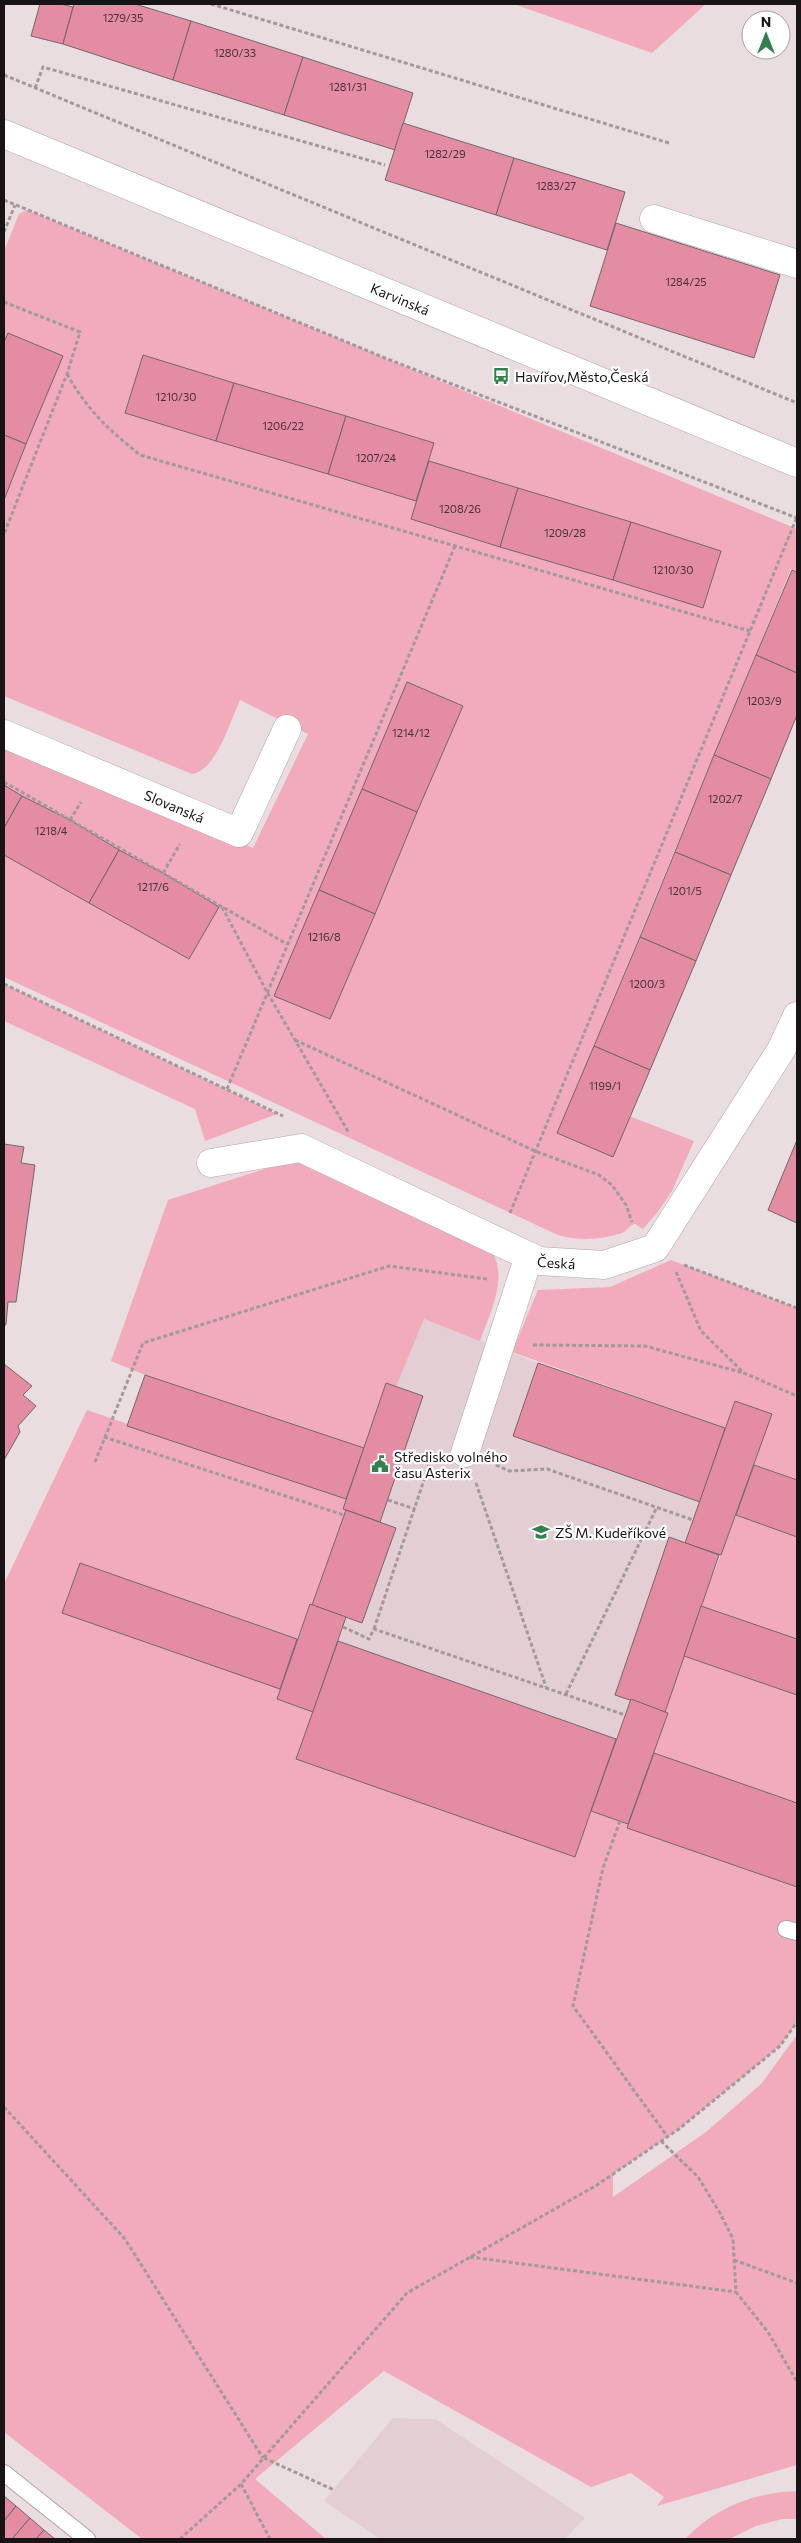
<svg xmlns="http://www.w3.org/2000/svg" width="801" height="2543" font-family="Commissioner,sans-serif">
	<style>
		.built { fill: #e3ced3 }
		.green { fill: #f1abbc }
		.building { fill: #e38ca3; stroke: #726769 }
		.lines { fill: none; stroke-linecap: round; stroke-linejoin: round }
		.service-casing { stroke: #afa4a6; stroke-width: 18 }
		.minor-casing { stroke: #afa4a6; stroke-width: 29 }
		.path { stroke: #a3999b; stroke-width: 3; stroke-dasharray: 4 2.5; stroke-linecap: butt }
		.service { stroke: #fff; stroke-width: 16 }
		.minor { stroke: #fff; stroke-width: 28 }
		.labels { text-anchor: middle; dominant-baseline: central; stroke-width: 4.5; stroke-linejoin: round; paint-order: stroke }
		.number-label { font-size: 11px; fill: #4b3138 }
		.street-label { font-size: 14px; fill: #181314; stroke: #fff }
		.poi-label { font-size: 14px; fill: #181314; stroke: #fff; text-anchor: start }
	</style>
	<rect width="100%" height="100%" fill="#e9dddf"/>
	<!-- built -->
	<g class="built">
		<path d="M424 1319 538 1363 513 1436 700 1502 685 1543 669 1537 631 1699 616 1739 338 1641 346 1617 362 1622 396 1528 380 1522 423 1396 396 1387Z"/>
		<path d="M393 2418 435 2419 585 2518 565 2539H380L324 2501Z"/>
	</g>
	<!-- green -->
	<g class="green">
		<path d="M514 4H706L652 53Z"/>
		<path d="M27 210 797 529V571L791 569 594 1046 629 1116 694 1141 672 1191 657 1213 643 1229 635 1224C629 1225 627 1231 622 1233 601 1240 578 1241 558 1235L4 977V744L253 848 308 734 240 700C230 721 217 770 192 774L4 696V251L19 214Z"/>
		<path d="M4 984 277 1114 205 1141 195 1109 4 1021Z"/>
		<path d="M293 1160 314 1165 491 1250C509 1278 490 1312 480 1341L424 1319 396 1387 386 1383 364 1448 145 1375 111 1361 168 1200Z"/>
		<path d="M671 1260 797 1308V1480L754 1465 771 1414 735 1401 725 1428 512 1352 538 1290 610 1287Z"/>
		<path d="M87 1410 346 1499V1510L312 1605 310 1604 297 1639 80 1563 62 1613 280 1689 277 1699 313 1712 575 1857 591 1811 628 1824V1828L797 1887V2022L780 2046 679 2129 613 2174V2197L706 2132 761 2084 797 2035V2465L657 2506 664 2497 631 2473 591 2487 384 2371 255 2479 326 2539H142L4 2432V1584Z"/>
		<path d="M736 1515 797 1537V1639L701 1606Z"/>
		<path d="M684 1656 797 1695V1803L654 1753 668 1713 665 1712Z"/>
		<path d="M797 2491V2519H782L756 2526 729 2539H685C714 2508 755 2492 797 2491Z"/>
	</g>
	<!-- building -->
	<g class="building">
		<path d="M40 4H61L73 7 63 44 31 36Z"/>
		<path d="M74 4H135L191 21 173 80 63 44Z"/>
		<path d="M191 21 303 57 284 115 173 80Z"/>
		<path d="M303 57 413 93 395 150 284 115Z"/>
		<path d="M403 123 514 158 496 215 385 180Z"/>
		<path d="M514 158 625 192 607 250 496 215Z"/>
		<path d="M616 223 780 275 754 358 590 306Z"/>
		<path d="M8 333 63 356 26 444 4 435V342Z"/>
		<path d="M143 355 234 383 216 441 125 413Z"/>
		<path d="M234 383 346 416 328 474 216 441Z"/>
		<path d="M346 416 434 443 416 501 328 474Z"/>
		<path d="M4 435 26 444 4 500Z"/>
		<path d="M429 461 518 488 500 547 411 519Z"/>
		<path d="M518 488 631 522 613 580 500 547Z"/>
		<path d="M631 522 721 551 703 608 613 580Z"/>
		<path d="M792 570 797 572V673L756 655Z"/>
		<path d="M756 655 797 673V715L771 779 714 755Z"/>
		<path d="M407 682 463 706 417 812 362 789Z"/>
		<path d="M714 755 771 779 731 875 675 852Z"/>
		<path d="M4 785 22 796 4 828Z"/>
		<path d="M362 789 417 812 375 914 319 890Z"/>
		<path d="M22 796 70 820 119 850 89 903 4 855V828Z"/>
		<path d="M119 850 163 873 219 907 189 959 89 903Z"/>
		<path d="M675 852 731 875 696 961 640 937Z"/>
		<path d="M319 890 375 914 330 1019 274 996Z"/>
		<path d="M640 937 696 961 650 1070 594 1046Z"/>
		<path d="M594 1046 650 1070 613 1157 557 1133Z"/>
		<path d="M797 1140V1223L768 1210Z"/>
		<path d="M4 1144 24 1147 21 1163 35 1165 16 1302H8L6 1324 4 1327Z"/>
		<path d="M538 1363 725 1428 700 1502 513 1436Z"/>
		<path d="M4 1364 32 1386 23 1395 36 1406 18 1426 20 1432 4 1460Z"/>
		<path d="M145 1375 364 1448 346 1499 127 1426Z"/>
		<path d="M386 1383 423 1396 380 1522 343 1509Z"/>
		<path d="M735 1401 772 1414 721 1555 685 1543Z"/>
		<path d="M754 1465 797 1480V1537L736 1515Z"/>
		<path d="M346 1510 396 1528 362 1623 312 1605Z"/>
		<path d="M669 1537 719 1555 665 1712 615 1695Z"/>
		<path d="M80 1563 297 1639 280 1689 62 1613Z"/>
		<path d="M310 1604 346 1617 313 1712 277 1699Z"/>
		<path d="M701 1606 797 1639V1695L684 1656Z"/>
		<path d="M338 1641 616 1739 575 1857 296 1759Z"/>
		<path d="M631 1699 668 1713 628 1824 591 1811Z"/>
		<path d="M654 1753 797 1803V1887L627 1828Z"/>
		<path d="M4 2496 16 2506 4 2521Z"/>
		<path d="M16 2506 30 2518 12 2539H4V2521Z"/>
		<path d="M30 2518 44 2530 36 2539H12Z"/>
		<path d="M44 2530 55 2539H36Z"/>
	</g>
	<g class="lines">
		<!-- service casing -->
		<g class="service-casing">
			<g id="service">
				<path d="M786 1929 797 1932"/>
				<path d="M4 2473 87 2539"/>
			</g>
		</g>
		<!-- minor casing -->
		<g class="minor-casing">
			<g id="minor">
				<path id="s1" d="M4 134 797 463"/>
				<path d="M654 219 797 264"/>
				<path id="s2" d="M4 734 239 833 287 729"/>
				<path id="s3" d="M211 1163 301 1148 539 1261 604 1265 655 1248 781 1050 797 1016"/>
				<path d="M465 1453 529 1256"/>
			</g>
		</g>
		<!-- path -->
		<g class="path">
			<path d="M211 4 669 143"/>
			<path d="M4 75 797 403"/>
			<path d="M35 88 43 67 385 165"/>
			<path d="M4 200 385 358 797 518"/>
			<path d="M4 232 15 205"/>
			<path d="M4 302 80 332 67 374 4 534"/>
			<path d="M67 374C88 411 108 429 140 455L750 631"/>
			<path d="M4 782 287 944"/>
			<path d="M70 820 81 802"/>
			<path d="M163 873 180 844"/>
			<path d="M222 907 267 992 349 1133"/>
			<path d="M4 984 283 1116"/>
			<path d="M295 1040 535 1151 599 1175 612 1185 626 1205 632 1222"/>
			<path d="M227 1089 455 546"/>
			<path d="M510 1213 797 517"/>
			<path d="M684 1265 797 1308"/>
			<path d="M676 1272 701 1331 744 1373 797 1396"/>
			<path d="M533 1345 645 1346 744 1373"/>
			<path d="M104 1437 344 1515"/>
			<path d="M95 1462 143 1343 389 1266 487 1279"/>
			<path d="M496 1465 509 1471 547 1469 693 1520"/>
			<path d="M476 1483 546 1687"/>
			<path d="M388 1500 415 1509"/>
			<path d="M343 1627 369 1639 374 1629 625 1715"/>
			<path d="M374 1629 432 1456"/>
			<path d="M566 1694 657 1507"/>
			<path d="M620 1821 603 1868 573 2006 667 2136"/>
			<path d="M4 2107 125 2239 263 2458"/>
			<path d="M661 2141 698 2177 720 2213 733 2239 736 2292 768 2332 797 2382"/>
			<path d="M470 2257 736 2292"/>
			<path d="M734 2260 797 2283"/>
			<path d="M264 2458 334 2490"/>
			<path d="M241 2484 270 2539"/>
			<path d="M180 2539 241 2484 407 2293 597 2185 679 2129 780 2046 797 2022"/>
		</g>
		<!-- service -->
		<use href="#service" class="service"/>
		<!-- minor -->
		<use href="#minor" class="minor"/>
	</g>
	<!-- icons -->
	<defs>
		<g id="bus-bare" transform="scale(1.35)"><path d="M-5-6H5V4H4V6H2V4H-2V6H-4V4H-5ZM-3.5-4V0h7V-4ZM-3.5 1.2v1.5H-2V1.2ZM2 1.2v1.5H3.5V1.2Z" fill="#33804f" stroke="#fff" stroke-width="2.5" paint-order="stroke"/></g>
		<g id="civic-bare" transform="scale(1.35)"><path d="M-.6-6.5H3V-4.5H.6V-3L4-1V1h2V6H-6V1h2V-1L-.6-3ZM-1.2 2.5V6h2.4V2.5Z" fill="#33804f" stroke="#fff" stroke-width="2.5" paint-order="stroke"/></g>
		<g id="school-bare" transform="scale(1.35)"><path d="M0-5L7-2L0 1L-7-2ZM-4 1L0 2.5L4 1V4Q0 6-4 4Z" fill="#33804f" stroke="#fff" stroke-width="2.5" paint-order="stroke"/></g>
	</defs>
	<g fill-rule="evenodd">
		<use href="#bus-bare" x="501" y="376"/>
		<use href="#civic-bare" x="380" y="1464"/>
		<use href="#school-bare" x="541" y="1532"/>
	</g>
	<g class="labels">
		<!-- number labels -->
		<g class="number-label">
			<text x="123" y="17">1279/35</text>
			<text x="235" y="52">1280/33</text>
			<text x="348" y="86">1281/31</text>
			<text x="445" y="153">1282/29</text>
			<text x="556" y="185">1283/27</text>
			<text x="686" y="281">1284/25</text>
			<text x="176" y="396">1210/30</text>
			<text x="283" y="425">1206/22</text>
			<text x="376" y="457">1207/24</text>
			<text x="460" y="508">1208/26</text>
			<text x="565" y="532">1209/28</text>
			<text x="673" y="569">1210/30</text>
			<text x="764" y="700">1203/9</text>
			<text x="411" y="732">1214/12</text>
			<text x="725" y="798">1202/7</text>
			<text x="51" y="830">1218/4</text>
			<text x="153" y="886">1217/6</text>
			<text x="685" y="890">1201/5</text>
			<text x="324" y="936">1216/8</text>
			<text x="647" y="983">1200/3</text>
			<text x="605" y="1085">1199/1</text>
		</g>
		<!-- street labels -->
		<g class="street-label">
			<text stroke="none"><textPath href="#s1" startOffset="429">Karvinská</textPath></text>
			<text stroke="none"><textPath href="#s2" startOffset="185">Slovanská</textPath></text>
			<text stroke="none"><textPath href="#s3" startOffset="372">Česká</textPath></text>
		</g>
		<!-- poi labels -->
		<g class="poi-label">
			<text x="515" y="376">Havířov,Město,Česká</text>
			<text x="394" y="1456">Středisko volného<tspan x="394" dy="16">času Asterix</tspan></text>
			<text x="555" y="1532">ZŠ M. Kudeříkové</text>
		</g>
	</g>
	<!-- border -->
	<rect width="801" height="2543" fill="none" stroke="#181314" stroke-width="10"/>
	<!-- north arrow -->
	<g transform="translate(766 35)"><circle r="24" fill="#ffffff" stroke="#a3a1a1"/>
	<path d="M0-4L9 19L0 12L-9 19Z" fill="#33804f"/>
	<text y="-8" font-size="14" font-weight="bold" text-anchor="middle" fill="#181314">N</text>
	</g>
</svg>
